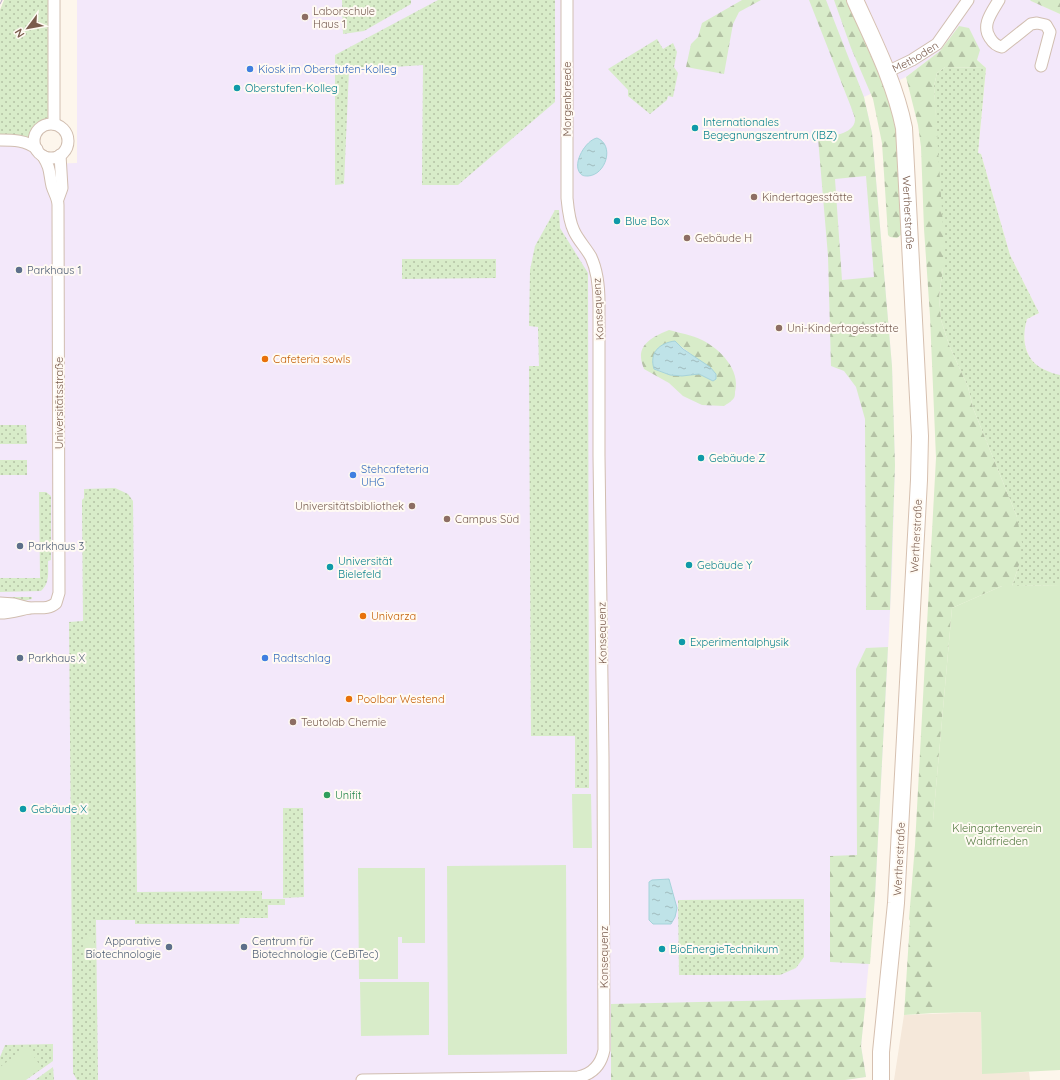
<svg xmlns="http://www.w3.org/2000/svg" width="1060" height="1080" font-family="Quicksand,sans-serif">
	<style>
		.residential { fill: #f5e8da }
		.education { fill: #f3e8fa }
		.grass { fill: url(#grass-dots) }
		.forest { fill: url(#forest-firs); fill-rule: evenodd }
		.garden { fill: #d8ecc9 }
		.water { fill: url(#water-ripples); stroke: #a5d3da }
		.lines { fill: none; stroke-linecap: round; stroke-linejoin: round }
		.street-casing { stroke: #d1beb0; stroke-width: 13 }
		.secondary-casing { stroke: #d6c0b0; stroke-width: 18 }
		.street { stroke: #fff; stroke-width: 11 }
		.secondary { stroke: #fff; stroke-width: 16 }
		.tram { stroke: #b9a8c9; stroke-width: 1 }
		.education-dot { fill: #8d6e63; stroke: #fffaf3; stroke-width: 1.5 }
		.shop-dot { fill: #3f7fe0; stroke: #fffaf3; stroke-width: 1.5 }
		.culture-dot { fill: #0f9aa8; stroke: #fffaf3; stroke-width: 1.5 }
		.service-dot { fill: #5c6f8a; stroke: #fffaf3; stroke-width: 1.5 }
		.food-dot { fill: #e8710a; stroke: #fffaf3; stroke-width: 1.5 }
		.leisure-dot { fill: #2e9e5b; stroke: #fffaf3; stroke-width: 1.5 }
		.labels { text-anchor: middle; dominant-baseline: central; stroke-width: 4; stroke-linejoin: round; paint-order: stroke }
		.education-label { font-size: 11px; fill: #785e54; stroke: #fffaf3; text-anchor: start }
		.street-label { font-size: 11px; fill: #7a5c4d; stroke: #fffaf3 }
		.shop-label { font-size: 11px; fill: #366cbe; stroke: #fffaf3; text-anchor: start }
		.culture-label { font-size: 11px; fill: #0d838f; stroke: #fffaf3; text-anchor: start }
		.service-label { font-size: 11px; fill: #4e5e75; stroke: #fffaf3; text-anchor: start }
		.food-label { font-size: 11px; fill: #c56008; stroke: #fffaf3; text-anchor: start }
		.leisure-label { font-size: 11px; fill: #27864d; stroke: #fffaf3; text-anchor: start }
		.park-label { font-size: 11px; fill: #537a41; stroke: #fffaf3 }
	</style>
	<defs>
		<pattern id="grass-dots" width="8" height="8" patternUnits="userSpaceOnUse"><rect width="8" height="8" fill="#d8ecc9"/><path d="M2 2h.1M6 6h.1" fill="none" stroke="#b4c2a5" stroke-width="1.8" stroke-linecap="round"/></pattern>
		<pattern id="forest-firs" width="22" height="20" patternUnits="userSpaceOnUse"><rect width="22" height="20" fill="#d8ecc9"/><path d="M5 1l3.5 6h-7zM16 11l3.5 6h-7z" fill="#b4c2a5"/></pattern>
		<pattern id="water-ripples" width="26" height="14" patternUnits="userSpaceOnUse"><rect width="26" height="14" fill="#bfe3e8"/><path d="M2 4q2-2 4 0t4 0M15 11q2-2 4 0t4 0" fill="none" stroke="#a0bbbe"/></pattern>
	</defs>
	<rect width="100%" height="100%" fill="#fdf6ec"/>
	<!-- residential -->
	<path class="residential" d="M981 1012 982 1073 1029 1072 1030 1080H894L904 1015Z"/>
	<!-- education -->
	<path class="education" d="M77 0H1030L1060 14V375H1055L1037 366 1030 358 1025 346 1024 331 1027 319 1039 313 1010 255 981 154H978L986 68 977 60 959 26 940 51 906 77 864 97 872 133 892 366 895 465 892 573 875 896 861 1046 866 1077 845 1080H0V145H18L27 149 35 155 42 164 77 163Z"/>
	<!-- grass -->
	<g class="grass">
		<path d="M4 0H48L49 69 52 119C38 121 32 127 29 140L0 137V10Z"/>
		<path d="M342 0H411V4L364 31 343 34Z"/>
		<path d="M438 0H555V102L458 185H422L423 65 349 70 344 184 335 185V55Z"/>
		<path d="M657 39 663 49 673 43 677 52 674 67 678 73 673 97 668 96 667 100 650 114 628 96V90L608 69Z"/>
		<path d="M945 67 986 68 978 153 981 154 1010 255 1039 313 1027 319C1021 339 1024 361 1045 370 1050 372 1054 374 1060 375V585L1012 586 1019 565 1017 517 973 408 968 387 949 345 941 320 939 297 943 268 934 86 937 73Z"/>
		<path d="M555 210H559L560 228 588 273 589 788H575V736H531L529 366H539L538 327 529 326 530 270 535 246Z"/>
		<path d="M402 259H496V278L402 279Z"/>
		<path d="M0 425H26L27 444H0Z"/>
		<rect x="0" y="460" width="27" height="15"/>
		<path d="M115 488 128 494 133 501 137 892 262 891V899H285V905H268V918H240L239 924H135V920H96L98 1080H77L73 1073 69 622 83 621 82 500 84 498V489Z"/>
		<path d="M39 492H46L51 496V560L48 561C48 572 50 583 41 591L0 592V578H40Z"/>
		<path d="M0 597H32V599L23 601H0Z"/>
		<path d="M283 808H303L304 897 283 898Z"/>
		<path d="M804 899V957L796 968 780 975H679L678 900Z"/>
		<path d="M53 1044V1061L26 1080H0V1057L5 1045Z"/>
		<path d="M53 1067 54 1080H35Z"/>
	</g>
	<!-- forest -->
	<g class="forest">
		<path d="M742 0H761L739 12 733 24 724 74 686 67 691 44 698 37 702 23Z"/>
		<path d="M809 0H826L864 97 872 133 892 366 895 465 890 610H866L865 419 856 387 844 371 831 366 828 256 818 138C829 136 854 135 855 120 855 116 852 111 851 107ZM866 176 874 277 842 280 835 179Z"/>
		<path d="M834 0H849C867 43 888 85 896 130L902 234 897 238 890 237 888 235 882 143 873 99 851 48Z"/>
		<path d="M1030 0H1060V14L1031 1Z"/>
		<path d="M959 26 969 28 980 50 977 60 986 68 945 67 937 73 934 86 944 242 943 268 939 297 941 320 949 345 968 387 973 408 1017 517 1022 543 1019 565 1012 586H1002L952 608 933 821V1013L904 1015 910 921 909 919 915 845 936 458 930 316 924 229 921 147 918 125 906 77 940 51Z"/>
		<path d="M669 330C680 333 692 335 702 340 720 349 741 370 735 392 735 394 735 396 734 398 732 401 727 404 724 406L702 405 683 396 669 383 644 369C643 366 641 361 641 357 640 342 657 335 669 330ZM679 345 691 354 713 381 699 374 682 376 670 375 654 369Z"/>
		<path d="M888 647 875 896 870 964 830 962V856L857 855 856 669 866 648Z"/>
		<path d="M866 998 861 1046 866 1077 845 1080H611V1004Z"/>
	</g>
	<!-- garden -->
	<g class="garden">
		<path d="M1060 585V1070L982 1074 981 1012 933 1013V821L952 608 1002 586Z"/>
		<path d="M572 794H591L592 848H573Z"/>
		<path d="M566 865 567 1054 448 1055 447 866Z"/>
		<path d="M358 868H425V943H402V937H398V979H359Z"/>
		<rect x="85" y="935" width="9" height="26"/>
		<path d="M360 982H429V1035L361 1036Z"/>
		<path d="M27 1047 42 1068 24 1080H4L0 1074V1067Z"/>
	</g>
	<!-- water -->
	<g class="water">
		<path d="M597 138C615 145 606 175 588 176 585 176 582 176 580 173 572 163 586 140 597 138Z"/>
		<path d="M675 341 683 349 710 367 716 374V379L713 381 699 374 682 376 670 375 654 369C649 353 659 343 675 341Z"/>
		<path d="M669 879 677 908 675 917 671 924H653L649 920V882L652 880Z"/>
	</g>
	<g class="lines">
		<!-- street casing -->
		<g class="street-casing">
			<g id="street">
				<path d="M999 0C992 12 981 25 990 38 993 43 996 46 1002 47L1031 24 1037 23 1046 25 1050 32 1041 66"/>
				<path id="s1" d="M887 72 912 60 937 44 968 0"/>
				<path d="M54 124V0"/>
				<circle cx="51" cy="141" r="17"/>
				<path d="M0 140C13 140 26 140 37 149"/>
				<path d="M58 199 62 188 60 155"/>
				<path d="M0 603 14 604 29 608"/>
				<path d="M0 613C10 613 19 610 29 608 39 607 48 610 56 603L59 593 58 205C58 198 54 193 52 186 49 173 51 169 43 156"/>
				<path d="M362 1080 578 1077C593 1074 601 1065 604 1050L603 757 599 456V303C599 287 598 272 591 257 586 248 578 240 574 231 569 221 568 209 567 198V0"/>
			</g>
		</g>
		<!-- secondary casing -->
		<g class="secondary-casing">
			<g id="secondary">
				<path id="s2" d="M855 0C874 42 895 83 904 128L920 436 919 480 896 903 881 1052V1080"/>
			</g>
		</g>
		<!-- street -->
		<use href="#street" class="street"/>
		<!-- secondary -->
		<use href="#secondary" class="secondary"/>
		<!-- tram -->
		<path class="tram" d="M0 4 2 0"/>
	</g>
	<!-- markers -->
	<g class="education-dot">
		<circle cx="305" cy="17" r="4"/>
		<circle cx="754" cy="197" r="4"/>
		<circle cx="687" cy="238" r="4"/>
		<circle cx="779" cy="328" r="4"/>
		<circle cx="412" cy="506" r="4"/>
		<circle cx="447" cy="519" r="4"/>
		<circle cx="293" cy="722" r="4"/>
	</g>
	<g class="shop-dot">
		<circle cx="250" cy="69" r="4"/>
		<circle cx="353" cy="475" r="4"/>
		<circle cx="265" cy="658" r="4"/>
	</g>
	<g class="culture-dot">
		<circle cx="237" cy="88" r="4"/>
		<circle cx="695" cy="128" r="4"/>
		<circle cx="617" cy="221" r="4"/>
		<circle cx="701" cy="458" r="4"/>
		<circle cx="689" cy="565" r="4"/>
		<circle cx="330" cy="567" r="4"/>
		<circle cx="682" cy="642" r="4"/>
		<circle cx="23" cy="809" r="4"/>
		<circle cx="662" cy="949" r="4"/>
	</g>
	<g class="service-dot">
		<circle cx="19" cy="270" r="4"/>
		<circle cx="20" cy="546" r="4"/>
		<circle cx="20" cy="658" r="4"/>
		<circle cx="169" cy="947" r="4"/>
		<circle cx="244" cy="947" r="4"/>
	</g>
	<g class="food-dot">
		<circle cx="265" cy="359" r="4"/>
		<circle cx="363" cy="616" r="4"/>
		<circle cx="349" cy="699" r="4"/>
	</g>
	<circle class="leisure-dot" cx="327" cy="795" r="4"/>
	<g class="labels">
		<!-- education labels -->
		<g class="education-label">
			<text x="313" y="11">Laborschule<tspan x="313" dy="13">Haus 1</tspan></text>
			<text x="762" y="197">Kindertagesstätte</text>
			<text x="695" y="238">Gebäude H</text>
			<text x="787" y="328">Uni-Kindertagesstätte</text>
			<text x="404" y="506" text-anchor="end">Universitätsbibliothek</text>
			<text x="455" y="519">Campus Süd</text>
			<text x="301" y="722">Teutolab Chemie</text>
		</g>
		<!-- street labels -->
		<g class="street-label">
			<text stroke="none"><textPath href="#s1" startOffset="32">Methoden</textPath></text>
			<text transform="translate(567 99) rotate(-90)">Morgenbreede</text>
			<text stroke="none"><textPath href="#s2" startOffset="222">Wertherstraße</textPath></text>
			<text transform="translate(598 309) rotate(-93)">Konsequenz</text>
			<text transform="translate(59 403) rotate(-90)">Universitätsstraße</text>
			<text transform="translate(916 536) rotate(-87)">Wertherstraße</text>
			<text transform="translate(602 633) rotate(-91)">Konsequenz</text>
			<text transform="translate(899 859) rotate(-87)">Wertherstraße</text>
			<text transform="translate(604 957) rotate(-90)">Konsequenz</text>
		</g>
		<!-- shop labels -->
		<g class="shop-label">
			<text x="258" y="69">Kiosk im Oberstufen-Kolleg</text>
			<text x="361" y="469">Stehcafeteria<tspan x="361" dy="13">UHG</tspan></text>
			<text x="273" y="658">Radtschlag</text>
		</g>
		<!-- culture labels -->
		<g class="culture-label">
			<text x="245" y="88">Oberstufen-Kolleg</text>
			<text x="703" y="122">Internationales<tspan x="703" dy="13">Begegnungszentrum (IBZ)</tspan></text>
			<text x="625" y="221">Blue Box</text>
			<text x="709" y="458">Gebäude Z</text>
			<text x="338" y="561">Universität<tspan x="338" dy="13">Bielefeld</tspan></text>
			<text x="697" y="565">Gebäude Y</text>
			<text x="690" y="642">Experimentalphysik</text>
			<text x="31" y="809">Gebäude X</text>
			<text x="670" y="949">BioEnergieTechnikum</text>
		</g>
		<!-- service labels -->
		<g class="service-label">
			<text x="27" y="270">Parkhaus 1</text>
			<text x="28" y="546">Parkhaus 3</text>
			<text x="28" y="658">Parkhaus X</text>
			<text x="161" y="941" text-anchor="end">Apparative<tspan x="161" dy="13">Biotechnologie</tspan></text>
			<text x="252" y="941">Centrum für<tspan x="252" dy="13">Biotechnologie (CeBiTec)</tspan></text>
		</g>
		<!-- food labels -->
		<g class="food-label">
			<text x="273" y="359">Cafeteria sowls</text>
			<text x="371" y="616">Univarza</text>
			<text x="357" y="699">Poolbar Westend</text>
		</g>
		<!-- leisure labels -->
		<g class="leisure-label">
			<text x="335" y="795">Unifit</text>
		</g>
		<!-- park labels -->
		<g class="park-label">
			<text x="997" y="828">Kleingartenverein<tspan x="997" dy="13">Waldfrieden</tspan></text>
		</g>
	</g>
	<!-- north arrow -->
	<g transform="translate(28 28) rotate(238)" stroke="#fffaf3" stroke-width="3" paint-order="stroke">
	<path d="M0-3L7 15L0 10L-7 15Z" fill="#7a5c4d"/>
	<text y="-6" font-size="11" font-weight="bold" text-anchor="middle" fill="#7a5c4d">N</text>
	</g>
</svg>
